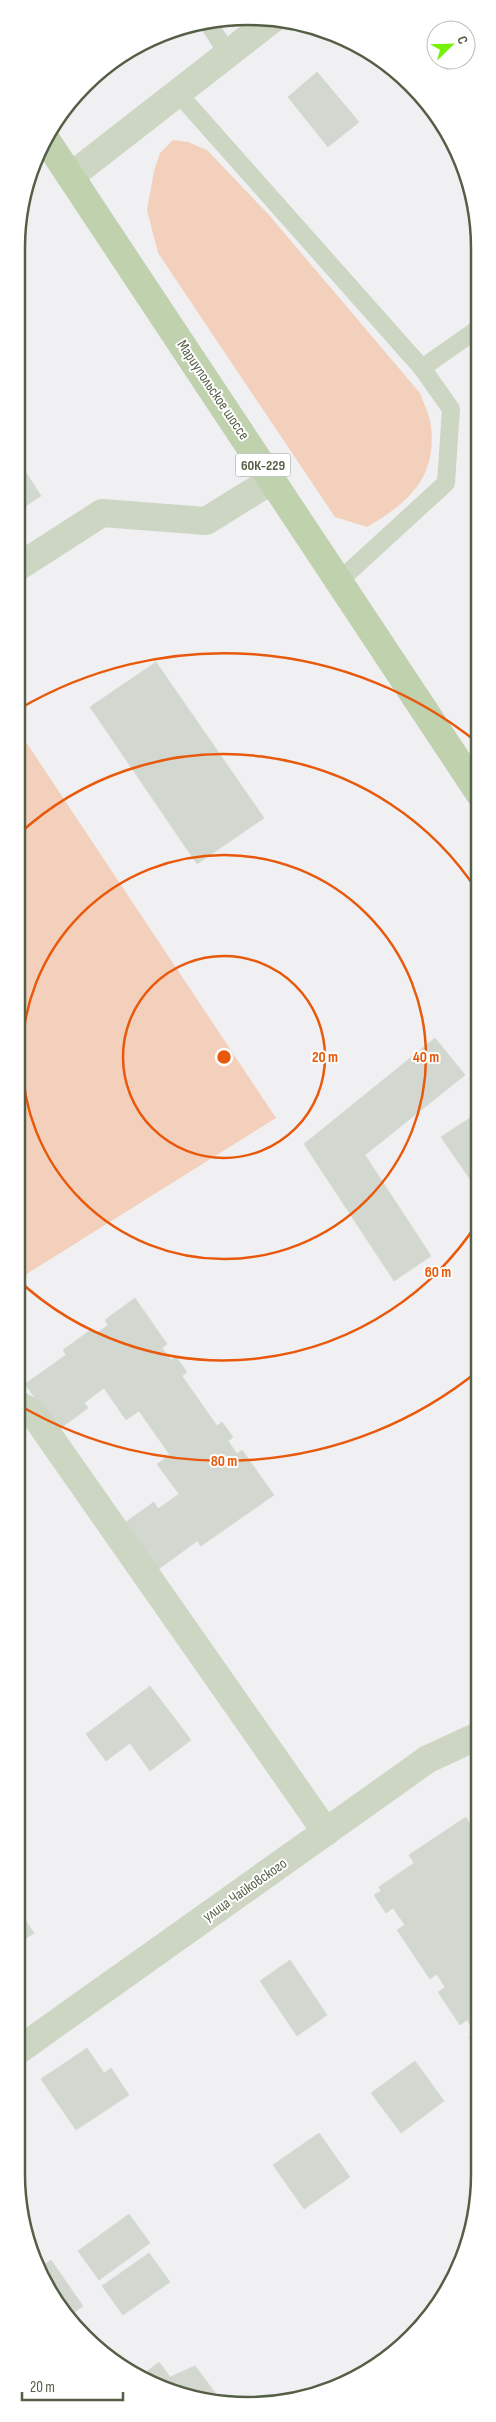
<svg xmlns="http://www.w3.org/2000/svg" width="496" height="2422" font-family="'Sofia Sans Condensed',sans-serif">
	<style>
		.green { fill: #f3d0bc }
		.building { fill: #d2d8cf; stroke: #d6dcd4 }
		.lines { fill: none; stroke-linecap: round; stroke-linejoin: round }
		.lane { stroke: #cdd6c3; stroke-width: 18 }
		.street { stroke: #cdd6c3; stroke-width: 28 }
		.primary { stroke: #c0d1ae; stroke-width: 28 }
		.ring { fill: none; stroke: #e8590c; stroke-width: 2.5 }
		.labels { text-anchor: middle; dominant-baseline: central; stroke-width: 4; stroke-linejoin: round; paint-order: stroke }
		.shield { fill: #fff; stroke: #878f7e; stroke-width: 1 }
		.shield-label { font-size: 14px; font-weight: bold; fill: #545f46 }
		.street-label { font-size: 15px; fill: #545f46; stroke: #fff }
		.rim { fill: none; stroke: #545f46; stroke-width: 2.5 }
		.centre { fill: #e8590c; stroke: #fff; stroke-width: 2.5 }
		.ring-label { font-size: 15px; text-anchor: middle; font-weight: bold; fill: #e8590c; stroke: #fff; stroke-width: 4; stroke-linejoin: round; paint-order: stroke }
	</style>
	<rect width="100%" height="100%" fill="#f0f0f3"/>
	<!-- green -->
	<g class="green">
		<path d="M173 140 188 142 207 150 269 215 420 393C424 404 430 416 431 426 437 478 408 503 367 527L335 517 158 253 147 210 154 171 160 153Z"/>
		<path d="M18 730 276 1118 17 1280Z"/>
	</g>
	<!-- building -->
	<g class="building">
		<path d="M317 72 359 122 328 147 288 97Z"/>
		<path d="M18 460 41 496 18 511Z"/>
		<path d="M156 662 264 818 197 864 90 707Z"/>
		<path d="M435 1038 465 1075 365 1155 431 1256 394 1281 304 1144Z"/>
		<path d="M479 1112V1192L441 1137Z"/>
		<path d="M135 1298 167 1344 162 1348 171 1360 176 1357 187 1372 182 1376 217 1426 222 1422 233 1437 228 1441 237 1454 242 1450 274 1495 201 1546 197 1541 156 1571 123 1524 154 1502 158 1509 179 1494 157 1464 170 1455 139 1411 126 1420 104 1388 84 1403 88 1408 58 1430 25 1384 66 1355 63 1350 92 1329 96 1334 108 1325 105 1320Z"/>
		<path d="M150 1686 191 1740 150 1771 130 1743 106 1761 86 1734Z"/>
		<path d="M466 1817 470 1824 478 1818V1897L475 1899 478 1903V2051L469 2037 476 2033 467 2020 460 2025 438 1992 445 1987 437 1974 430 1979 397 1930 405 1925 393 1908 386 1913 374 1895 381 1891 379 1887 414 1863 409 1855Z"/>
		<path d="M17 1908 34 1933 16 1945Z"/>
		<path d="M290 1960 327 2015 297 2036 260 1981Z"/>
		<path d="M87 2048 104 2073 111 2068 129 2095 76 2130 41 2079Z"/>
		<path d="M415 2061 444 2101 401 2133 371 2093Z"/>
		<path d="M319 2133 350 2177 304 2209 273 2165Z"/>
		<path d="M129 2214 150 2243 99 2280 78 2251Z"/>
		<path d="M149 2253 170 2282 123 2315 102 2286Z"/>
		<path d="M51 2260 83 2306 69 2316 38 2269Z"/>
		<path d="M159 2362 170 2377 195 2366 223 2403 159 2388 141 2376Z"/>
	</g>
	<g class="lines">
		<!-- lane -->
		<g class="lane">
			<path d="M208 23 227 52"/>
			<path d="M177 92 422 368 451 409 446 483 339 581"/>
			<path d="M422 368 479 328"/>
		</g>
		<!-- street -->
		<g class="street">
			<path d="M71 176 274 18"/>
			<path d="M18 567 102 513 206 521 272 480"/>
			<path d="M17 1404 33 1413 326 1832"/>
			<path d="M16 2052 428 1759 478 1736"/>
		</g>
		<!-- primary -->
		<path class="primary" d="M45 138 479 793"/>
	</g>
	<!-- distance rings -->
	<g class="ring">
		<circle cx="224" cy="1057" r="101"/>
		<circle cx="224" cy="1057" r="202"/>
		<path d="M478 1222A303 303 0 0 1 17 1279M19 834A303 303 0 0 1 478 892"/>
		<path d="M478 1371A404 404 0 0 1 19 1405M19 709A404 404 0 0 1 478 743"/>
	</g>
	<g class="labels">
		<!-- shield labels -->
		<rect class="shield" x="235.5" y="453.5" width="55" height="23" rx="4"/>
		<g class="shield-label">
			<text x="263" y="465">60К-229</text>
		</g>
		<!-- street labels -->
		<g class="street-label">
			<text transform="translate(213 390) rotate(56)">Мариупольское шоссе</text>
			<text transform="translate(245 1890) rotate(-35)">улица Чайковского</text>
		</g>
	</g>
	<!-- crop -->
	<path d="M0 0H496V2422H0ZM248 25H248A223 223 0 0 1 471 248V2174A223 223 0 0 1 248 2397H248A223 223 0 0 1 25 2174V248A223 223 0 0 1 248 25Z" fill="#fff" fill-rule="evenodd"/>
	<path class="rim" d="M248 25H248A223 223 0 0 1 471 248V2174A223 223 0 0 1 248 2397H248A223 223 0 0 1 25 2174V248A223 223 0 0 1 248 25Z"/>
	<circle cx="224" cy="1057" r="8" class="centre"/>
	<g class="ring-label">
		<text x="325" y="1062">20 m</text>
		<text x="426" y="1062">40 m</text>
		<text x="438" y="1277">60 m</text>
		<text x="224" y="1466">80 m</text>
	</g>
	<!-- north arrow -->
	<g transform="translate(451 45) rotate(67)"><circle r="24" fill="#ffffff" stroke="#bbbfb5"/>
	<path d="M0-4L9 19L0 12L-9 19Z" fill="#75f10b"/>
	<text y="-8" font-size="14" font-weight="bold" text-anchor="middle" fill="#545f46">С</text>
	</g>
	<!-- scale -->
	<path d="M22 2392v8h101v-8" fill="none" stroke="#545f46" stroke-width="2.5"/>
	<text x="30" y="2392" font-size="15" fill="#545f46" stroke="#ffffff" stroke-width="4" paint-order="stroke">20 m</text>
</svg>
